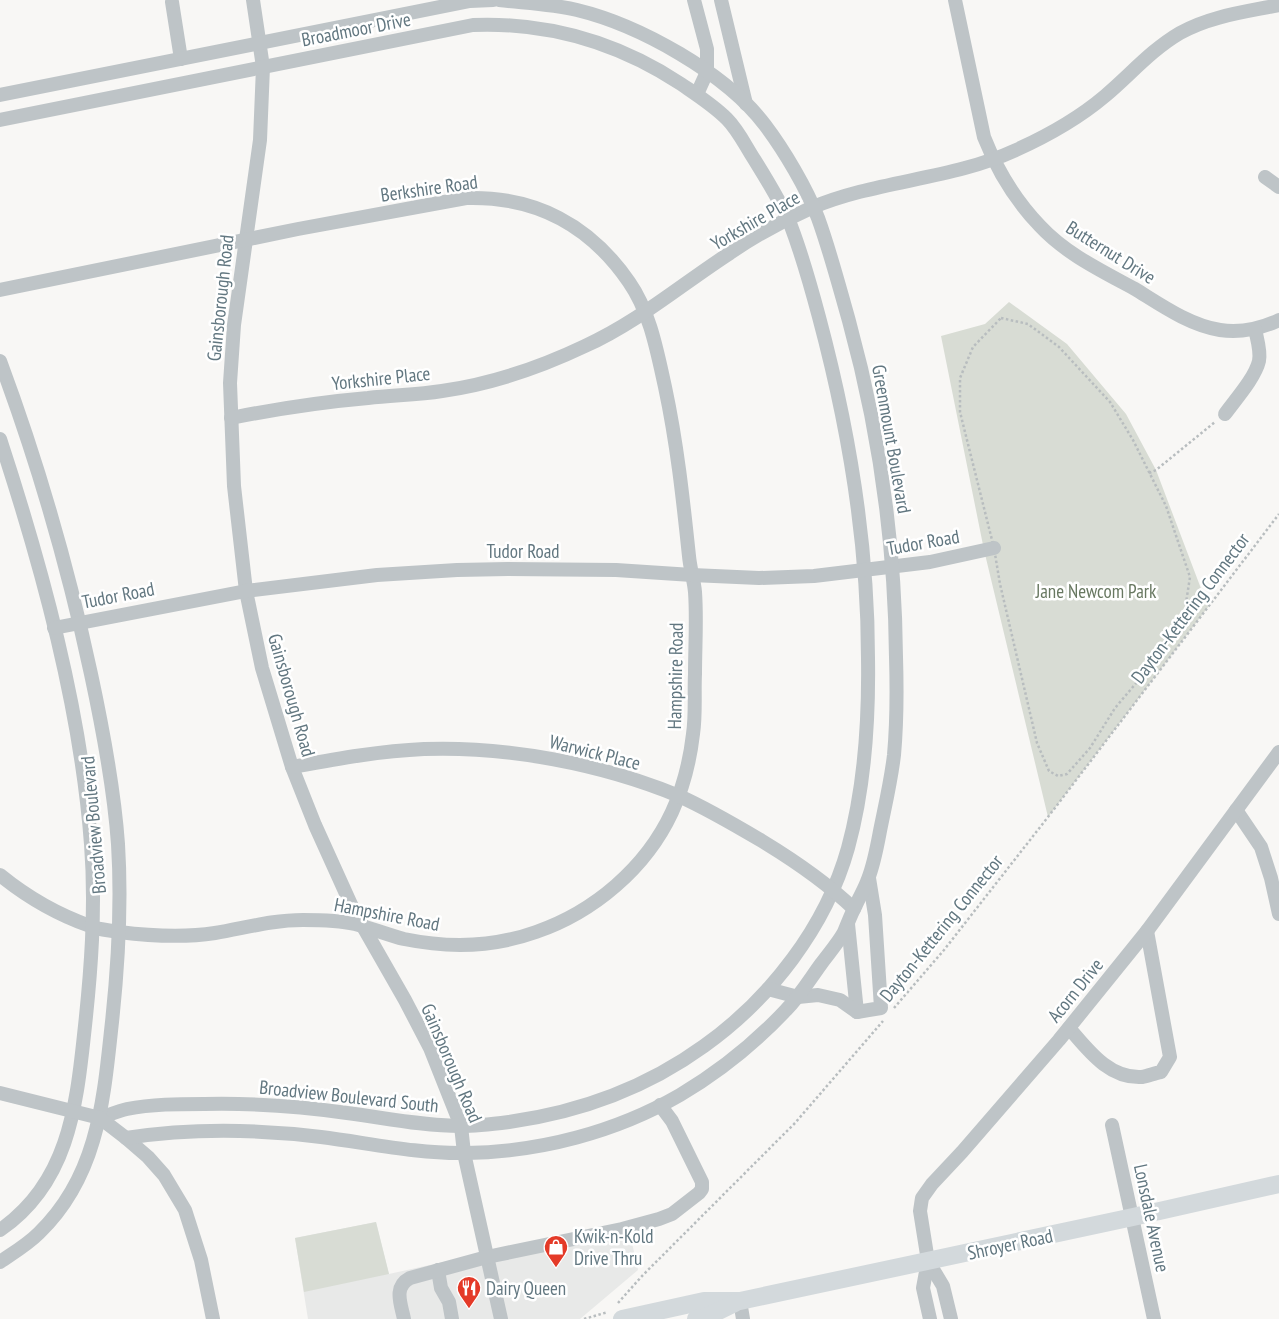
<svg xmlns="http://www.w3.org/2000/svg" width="1279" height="1319" font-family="'PT Sans Narrow',sans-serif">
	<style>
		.built { fill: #e8e9e8 }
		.green { fill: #d8dcd4 }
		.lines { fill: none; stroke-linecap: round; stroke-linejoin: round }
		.path { stroke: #b8bdbf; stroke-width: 2.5; stroke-dasharray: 2.5 2.5; stroke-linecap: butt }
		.minor { stroke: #bec4c7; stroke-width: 14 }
		.major { stroke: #d3d9dc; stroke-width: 18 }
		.labels { text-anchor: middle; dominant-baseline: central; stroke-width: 5; stroke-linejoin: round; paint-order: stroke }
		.street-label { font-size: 19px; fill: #627780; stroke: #fff }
		.park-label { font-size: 19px; fill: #687861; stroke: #fff }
		.poi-label { font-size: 19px; fill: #627780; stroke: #fff; text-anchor: start }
	</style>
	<rect width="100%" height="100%" fill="#f8f7f5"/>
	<!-- built -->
	<path class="built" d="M376 1222 389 1274 466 1257 630 1234 638 1270 580 1319H308L295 1238Z"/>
	<!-- green -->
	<g class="green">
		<path d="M1009 302 1067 344 1126 414 1156 470 1208 607 1048 817 984 550 941 336 985 324Z"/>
		<path d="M376 1222 389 1274 304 1292 295 1238Z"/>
	</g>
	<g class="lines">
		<!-- path -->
		<g class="path">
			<path d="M1001 318 1028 324 1059 347 1110 402 1133 440 1166 506 1190 577 1185 609 1160 655 1115 708 1090 748 1067 774 1058 776 1049 771 1037 743 1000 584 994 548 960 412V378L973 347Z"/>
			<path d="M1149 473 1156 470 1215 422"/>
			<path d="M894 1008 944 950 1048 817 1279 514"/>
			<path d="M618 1303 642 1276 795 1123 883 1021"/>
			<path d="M584 1319 608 1312"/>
		</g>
		<!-- minor -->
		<g class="minor">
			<path d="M253 0 263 67 260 140 234 325 230 383 234 486 246 591 262 668 292 767 315 825 353 909 405 1000 430 1048 461 1126 464 1153 501 1319"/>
			<path d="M694 0 707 49V72L697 94"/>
			<path d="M721 0 746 104"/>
			<path d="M955 0 984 137C997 170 1015 200 1040 226 1066 254 1102 271 1135 289 1161 305 1189 325 1220 330 1241 333 1260 329 1279 320"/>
			<path d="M172 2 181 59"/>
			<path d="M0 95 470 1 493 0"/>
			<path d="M0 120 473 25C549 22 617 42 681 84 697 95 713 105 727 119 738 130 745 145 754 159 767 180 781 202 791 226 802 255 811 287 819 317 849 429 868 543 868 658 869 723 865 786 848 848 826 927 770 999 704 1046 646 1088 580 1112 509 1122 493 1124 477 1126 461 1126 423 1126 385 1118 347 1113 299 1106 252 1103 204 1104 178 1104 152 1104 127 1109 118 1111 109 1115 100 1118"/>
			<path d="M1265 177 1279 187"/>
			<path d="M0 290 298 229 466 198C535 196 590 225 629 282 650 312 657 351 665 387 677 443 683 499 689 556 690 568 694 580 695 592 697 619 695 647 695 674 694 694 696 714 693 734 690 760 683 788 672 812 646 868 594 912 536 932 494 947 448 948 404 939 388 935 371 928 355 924 338 920 320 920 303 920 272 920 245 928 215 933 183 938 151 936 119 932 109 930 99 930 90 926 56 914 27 897 0 875"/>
			<path d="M0 361C38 463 68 567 91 674 103 730 114 787 118 844 122 907 118 969 111 1031 103 1106 96 1178 39 1233 27 1245 13 1253 0 1262"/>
			<path d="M1225 414C1235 400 1255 378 1259 361 1261 351 1257 339 1255 329"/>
			<path d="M231 418C276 409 322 402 368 398 393 395 417 395 442 391 491 384 541 367 585 346 638 322 682 284 730 253 755 236 784 220 811 208 877 180 951 180 1016 150 1047 136 1079 118 1105 96 1130 75 1151 50 1180 33 1210 16 1245 12 1279 5"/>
			<path d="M0 439C42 567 81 710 91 844 96 908 91 972 84 1035 76 1110 67 1184 0 1230"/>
			<path d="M54 628 246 591 377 575 457 570 508 569 616 570 692 575 759 578 814 576 930 562 994 548"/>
			<path d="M292 767C336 759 379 751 424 749 507 746 602 764 679 796 708 809 735 825 762 841 795 861 826 882 854 909"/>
			<path d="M1236 810 1261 847 1271 878 1279 914"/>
			<path d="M848 924 857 1012"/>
			<path d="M768 989 798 997 818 995 840 1000 857 1012 881 1008 875 915 869 878"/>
			<path d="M1069 1028C1088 1050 1109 1079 1142 1077 1148 1076 1155 1073 1161 1072L1170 1057 1147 931"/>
			<path d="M0 1093 100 1118 126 1138 148 1157 164 1175 185 1210 201 1260 213 1319"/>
			<path d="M1112 1125 1154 1319"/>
			<path d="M126 1138C191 1128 256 1129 321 1137 369 1143 417 1154 466 1153 540 1152 616 1132 680 1095 719 1072 755 1043 786 1010 800 996 810 979 821 964 829 953 838 943 844 932 848 923 851 914 856 905 860 896 865 888 868 879 874 864 877 847 880 831 885 806 891 781 894 755 897 722 897 690 896 657 895 544 879 430 849 321 839 286 830 251 818 218 807 189 784 150 765 125 726 73 639 25 577 10 552 4 525 3 499 0"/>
			<path d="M928 1261 943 1286 951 1319"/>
			<path d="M438 1270 441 1288 449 1302 452 1319"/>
			<path d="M740 1301 743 1319"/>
			<path d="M404 1319C401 1304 393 1287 410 1278L487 1257 622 1229 659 1219 672 1214 699 1193 702 1189V1182L672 1121 660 1105"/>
			<path d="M930 1319 923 1288 928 1261 920 1211 922 1198 932 1184 962 1152 1059 1040 1147 931 1279 752"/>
		</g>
		<!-- major -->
		<g class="major">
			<path d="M622 1319 704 1301H740L1133 1217 1279 1184"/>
			<path d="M696 1319 706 1317 735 1303"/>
		</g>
	</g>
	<!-- icons -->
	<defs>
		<g id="shop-pin" transform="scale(1.25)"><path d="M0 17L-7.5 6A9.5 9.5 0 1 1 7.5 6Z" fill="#e43a28" stroke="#fff"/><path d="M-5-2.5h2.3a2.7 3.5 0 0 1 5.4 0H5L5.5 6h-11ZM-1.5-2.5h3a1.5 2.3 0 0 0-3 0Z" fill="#fff"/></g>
		<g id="restaurant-pin" transform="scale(1.25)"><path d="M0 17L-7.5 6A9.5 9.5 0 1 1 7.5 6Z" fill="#e43a28" stroke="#fff"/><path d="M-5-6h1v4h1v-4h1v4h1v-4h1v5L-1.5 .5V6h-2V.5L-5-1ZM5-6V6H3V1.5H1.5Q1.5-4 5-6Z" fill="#fff"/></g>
	</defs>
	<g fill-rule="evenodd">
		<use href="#shop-pin" x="556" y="1247"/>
		<use href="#restaurant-pin" x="469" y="1288"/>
	</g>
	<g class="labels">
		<!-- street labels -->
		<g class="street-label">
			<text transform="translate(356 29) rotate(-11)">Broadmoor Drive</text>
			<text transform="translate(429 188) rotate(-8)">Berkshire Road</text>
			<text transform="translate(755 220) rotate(-30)">Yorkshire Place</text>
			<text transform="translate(1111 252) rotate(32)">Butternut Drive</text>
			<text transform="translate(220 298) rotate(-84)">Gainsborough Road</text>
			<text transform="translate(381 378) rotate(-6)">Yorkshire Place</text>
			<text transform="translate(892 439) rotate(80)">Greenmount Boulevard</text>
			<text transform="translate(923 542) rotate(-10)">Tudor Road</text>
			<text x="523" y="551">Tudor Road</text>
			<text transform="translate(118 595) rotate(-11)">Tudor Road</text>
			<text transform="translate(1190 608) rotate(-53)">Dayton-Kettering Connector</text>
			<text transform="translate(675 676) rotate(-89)">Hampshire Road</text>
			<text transform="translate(292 695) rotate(74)">Gainsborough Road</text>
			<text transform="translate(595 752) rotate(14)">Warwick Place</text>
			<text transform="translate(93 825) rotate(-95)">Broadview Boulevard</text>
			<text transform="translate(387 914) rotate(11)">Hampshire Road</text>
			<text transform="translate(941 928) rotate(-51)">Dayton-Kettering Connector</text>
			<text transform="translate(1075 990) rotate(-51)">Acorn Drive</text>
			<text transform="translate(452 1063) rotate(67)">Gainsborough Road</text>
			<text transform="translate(349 1096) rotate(6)">Broadview Boulevard South</text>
			<text transform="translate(1152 1218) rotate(78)">Lonsdale Avenue</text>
			<text transform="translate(1010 1244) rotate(-12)">Shroyer Road</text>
		</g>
		<!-- park labels -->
		<g class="park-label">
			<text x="1096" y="591">Jane Newcom Park</text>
		</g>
		<!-- poi labels -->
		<g class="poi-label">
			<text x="574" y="1236">Kwik-n-Kold<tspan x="574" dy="22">Drive Thru</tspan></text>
			<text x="486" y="1288">Dairy Queen</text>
		</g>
	</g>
</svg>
